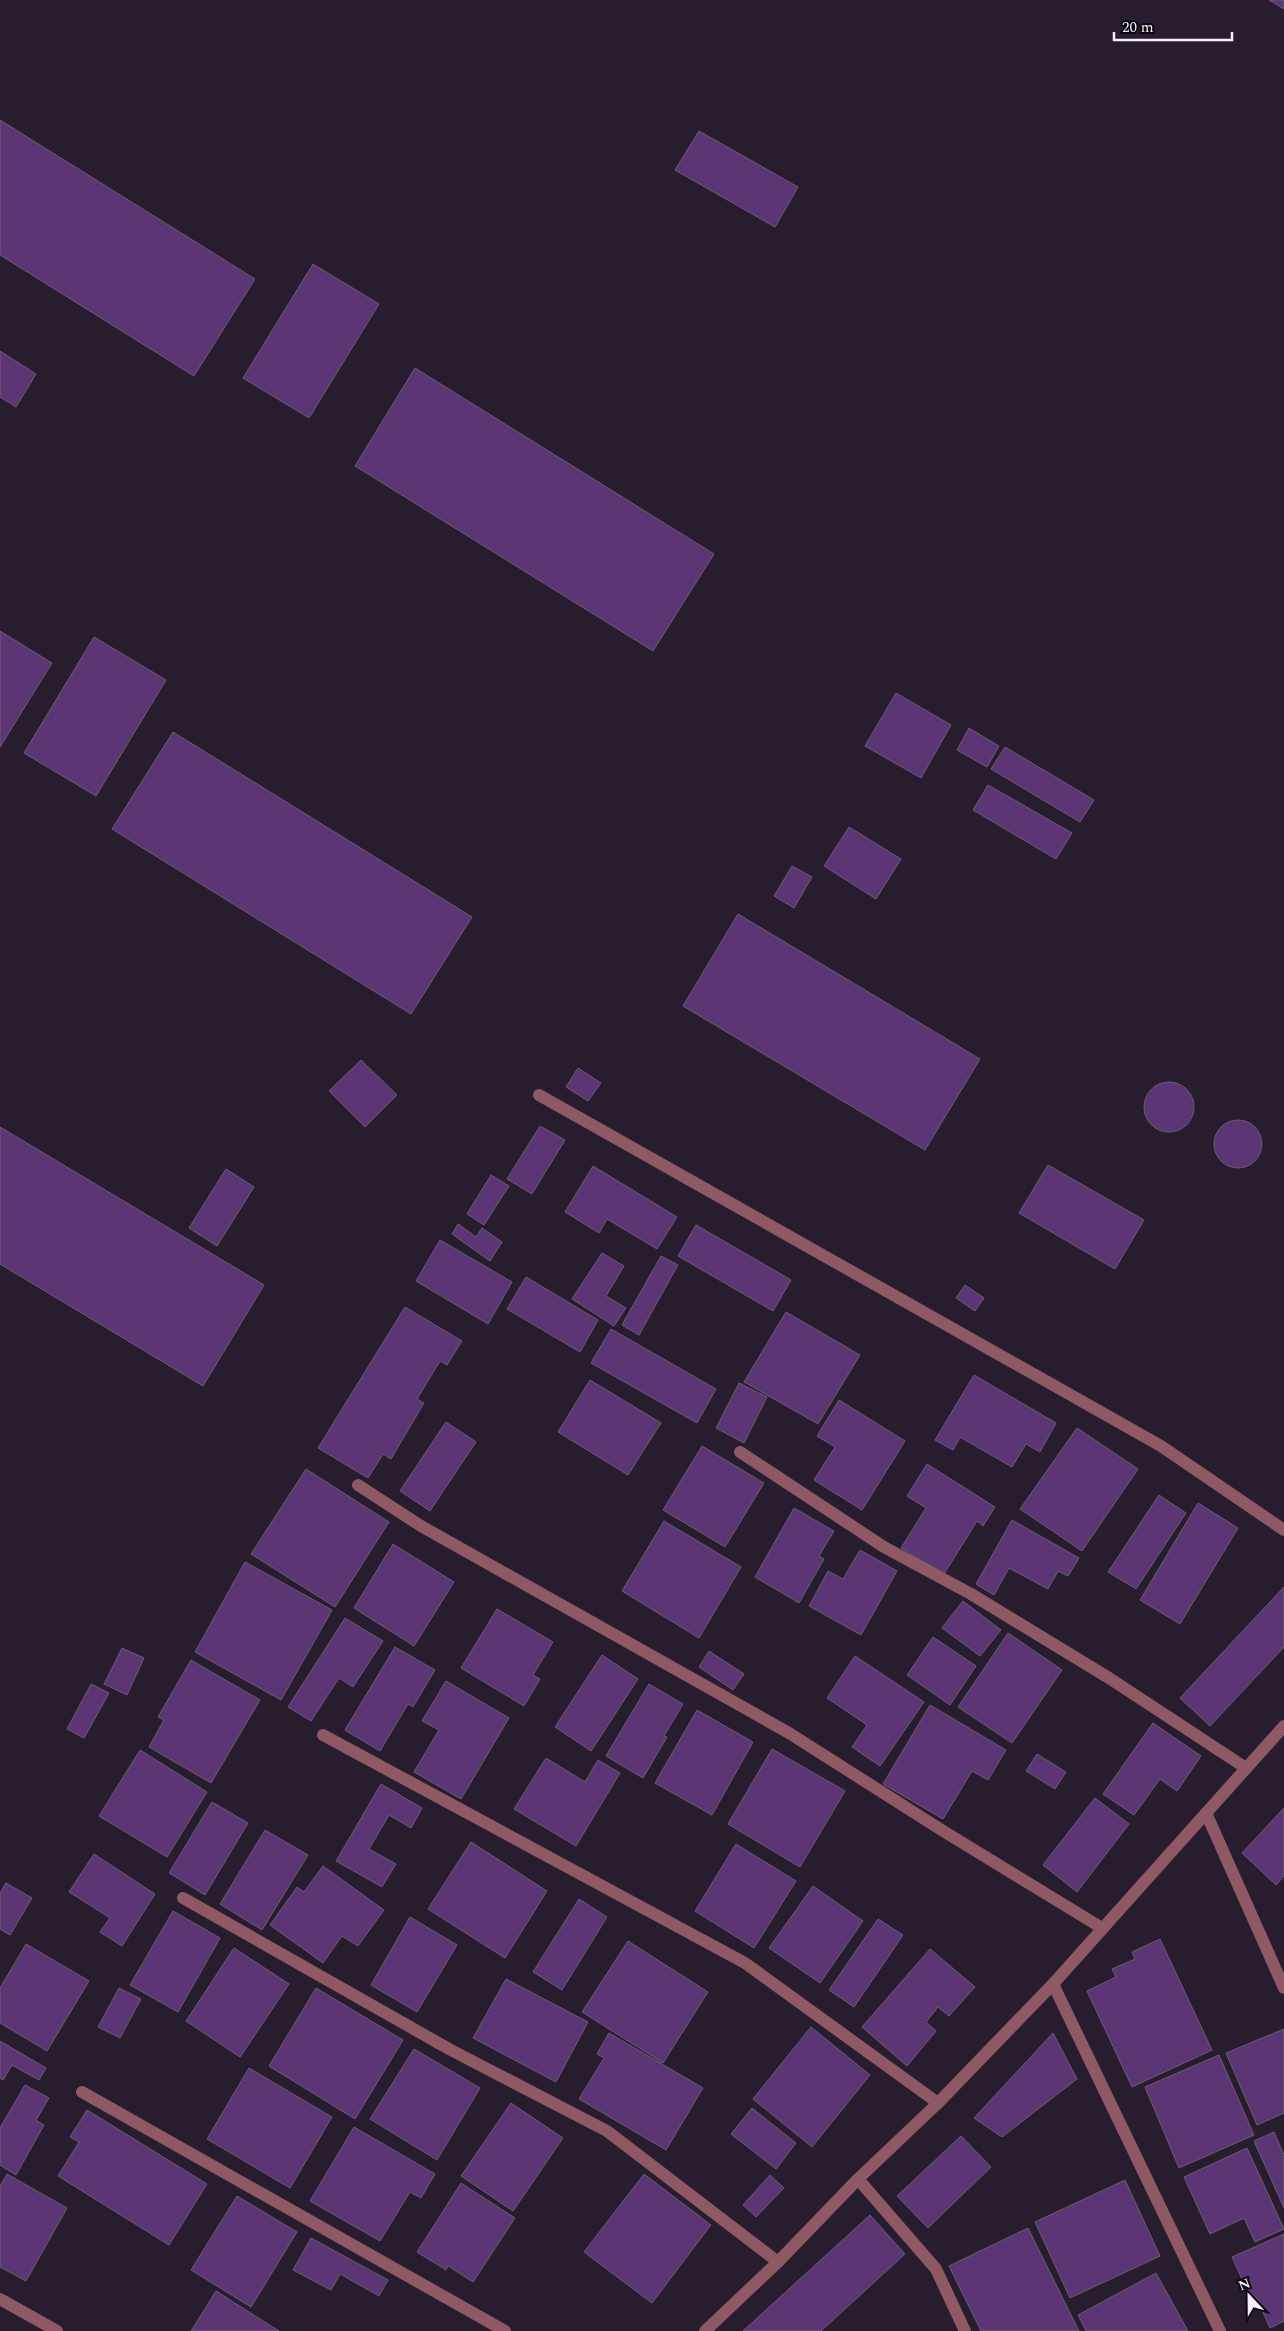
<svg xmlns="http://www.w3.org/2000/svg" width="1284" height="2331" font-family="Spectral,serif">
	<style>
		.building { fill: #5c3674; stroke: #6a5d73 }
		.lines { fill: none; stroke-linecap: round; stroke-linejoin: round }
		.minor { stroke: #8f5865; stroke-width: 12 }
	</style>
	<rect width="100%" height="100%" fill="#281d2f"/>
	<!-- building -->
	<g class="building">
		<path d="M1269 0H1284V9Z"/>
		<path d="M0 120 255 279 194 376 0 255Z"/>
		<path d="M699 131 798 187 775 227 675 170Z"/>
		<path d="M313 264 379 304 309 418 243 378Z"/>
		<path d="M0 351 36 374 16 407 0 397Z"/>
		<path d="M415 368 714 554 653 651 355 466Z"/>
		<path d="M0 631 52 663 0 747Z"/>
		<path d="M94 637 166 680 96 796 24 753Z"/>
		<path d="M896 693 951 725 921 778 865 746Z"/>
		<path d="M969 728 999 746 987 767 957 750Z"/>
		<path d="M173 732 472 917 411 1014 112 829Z"/>
		<path d="M1005 747 1094 800 1080 822 991 769Z"/>
		<path d="M988 785 1072 833 1056 859 973 810Z"/>
		<path d="M849 827 901 859 876 899 824 866Z"/>
		<path d="M792 866 812 877 794 908 774 896Z"/>
		<path d="M738 914 980 1059 925 1150 683 1006Z"/>
		<path d="M361 1060 397 1095 365 1127 329 1091Z"/>
		<path d="M578 1068 601 1083 588 1101 566 1087Z"/>
		<circle cx="1169" cy="1107" r="25"/>
		<circle cx="1238" cy="1144" r="24"/>
		<path d="M540 1126 565 1140 532 1194 507 1179Z"/>
		<path d="M0 1127 264 1285 203 1386 0 1264Z"/>
		<path d="M1048 1165 1144 1220 1115 1269 1019 1213Z"/>
		<path d="M593 1166 677 1217 657 1249 607 1219 599 1233 565 1212Z"/>
		<path d="M226 1169 254 1187 217 1246 189 1228Z"/>
		<path d="M491 1175 509 1186 484 1225 467 1214Z"/>
		<path d="M458 1224 476 1237 482 1228 502 1242 490 1261 452 1234Z"/>
		<path d="M696 1225 791 1280 773 1311 678 1256Z"/>
		<path d="M440 1240 512 1282 488 1324 416 1281Z"/>
		<path d="M602 1253 624 1266 606 1296 626 1308 614 1326 572 1299Z"/>
		<path d="M661 1256 678 1265 639 1335 622 1325Z"/>
		<path d="M526 1277 598 1320 580 1352 507 1309Z"/>
		<path d="M965 1285 984 1298 975 1311 956 1298Z"/>
		<path d="M405 1307 462 1341 447 1365 440 1361 417 1399 424 1403 391 1459 383 1454 368 1478 318 1448Z"/>
		<path d="M786 1312 860 1355 818 1424 744 1382Z"/>
		<path d="M611 1329 716 1389 697 1423 591 1363Z"/>
		<path d="M974 1375 1056 1423 1040 1452 1026 1444 1012 1467 960 1437 953 1450 935 1440Z"/>
		<path d="M590 1380 661 1423 628 1475 558 1432Z"/>
		<path d="M739 1383 767 1397 744 1443 716 1428Z"/>
		<path d="M839 1400 905 1441 862 1510 814 1480 835 1447 817 1436Z"/>
		<path d="M446 1422 476 1442 430 1511 400 1491Z"/>
		<path d="M1077 1428 1138 1469 1082 1551 1020 1509Z"/>
		<path d="M702 1446 764 1483 725 1547 663 1510Z"/>
		<path d="M927 1464 995 1507 983 1526 977 1521 944 1574 901 1548 926 1508 907 1496Z"/>
		<path d="M306 1469 389 1522 335 1607 251 1554Z"/>
		<path d="M1159 1495 1186 1513 1136 1589 1108 1572Z"/>
		<path d="M1198 1503 1238 1528 1180 1624 1140 1600Z"/>
		<path d="M794 1508 834 1531 819 1556 824 1559 799 1603 755 1577Z"/>
		<path d="M1012 1520 1079 1558 1068 1576 1058 1571 1048 1589 1009 1568 994 1595 976 1584Z"/>
		<path d="M664 1521 741 1567 699 1638 622 1591Z"/>
		<path d="M393 1544 454 1582 414 1646 354 1608Z"/>
		<path d="M860 1550 897 1571 861 1635 809 1606 828 1571 843 1579Z"/>
		<path d="M245 1562 332 1610 281 1700 195 1652Z"/>
		<path d="M1284 1587V1647L1210 1726 1180 1698Z"/>
		<path d="M963 1601 1001 1630 980 1656 942 1628Z"/>
		<path d="M497 1609 553 1642 533 1675 540 1679 524 1706 461 1668Z"/>
		<path d="M345 1618 383 1641 353 1687 339 1678 311 1721 288 1707Z"/>
		<path d="M1008 1633 1062 1670 1012 1743 958 1707Z"/>
		<path d="M933 1637 976 1666 950 1705 907 1675Z"/>
		<path d="M395 1647 435 1670 413 1707 408 1704 380 1751 345 1730Z"/>
		<path d="M122 1648 144 1658 127 1695 104 1684Z"/>
		<path d="M709 1651 744 1674 733 1690 699 1667Z"/>
		<path d="M602 1655 638 1679 591 1751 555 1727Z"/>
		<path d="M855 1656 924 1702 880 1766 852 1747 867 1725 827 1698Z"/>
		<path d="M191 1660 260 1700 211 1783 149 1747 164 1720 158 1717Z"/>
		<path d="M446 1681 509 1718 461 1799 414 1772 439 1730 422 1721Z"/>
		<path d="M91 1684 109 1693 84 1738 67 1729Z"/>
		<path d="M649 1684 683 1704 664 1736 667 1737 643 1778 606 1756Z"/>
		<path d="M930 1705 1006 1750 988 1780 972 1771 943 1819 883 1784Z"/>
		<path d="M697 1710 753 1742 712 1815 655 1783Z"/>
		<path d="M1153 1723 1201 1756 1177 1791 1160 1779 1134 1815 1103 1794Z"/>
		<path d="M772 1749 845 1791 800 1867 728 1824Z"/>
		<path d="M140 1750 207 1792 167 1857 99 1816Z"/>
		<path d="M1037 1754 1066 1772 1055 1789 1026 1771Z"/>
		<path d="M546 1758 585 1782 598 1760 620 1773 576 1846 514 1809Z"/>
		<path d="M381 1784 422 1808 411 1828 389 1815 369 1849 396 1864 382 1887 336 1861Z"/>
		<path d="M1095 1798 1129 1824 1077 1892 1043 1865Z"/>
		<path d="M212 1802 248 1823 205 1895 169 1873Z"/>
		<path d="M1284 1808V1876L1276 1885 1242 1853Z"/>
		<path d="M265 1830 308 1855 262 1930 220 1904Z"/>
		<path d="M471 1842 547 1891 505 1958 428 1909Z"/>
		<path d="M736 1844 796 1881 754 1948 695 1911Z"/>
		<path d="M94 1854 155 1894 122 1946 100 1932 110 1918 69 1892Z"/>
		<path d="M323 1866 384 1910 358 1946 342 1936 323 1963 270 1925 297 1887 304 1892Z"/>
		<path d="M6 1883 32 1898 10 1935 0 1929V1893Z"/>
		<path d="M813 1886 863 1921 820 1983 769 1948Z"/>
		<path d="M579 1899 607 1917 562 1990 533 1972Z"/>
		<path d="M173 1911 220 1938 178 2012 130 1985Z"/>
		<path d="M410 1917 457 1945 417 2012 371 1985Z"/>
		<path d="M878 1919 903 1935 854 2007 829 1990Z"/>
		<path d="M1160 1939 1212 2050 1132 2087 1087 1991 1116 1977 1112 1969 1135 1959 1132 1952Z"/>
		<path d="M628 1941 708 1992 663 2063 582 2012Z"/>
		<path d="M26 1944 89 1981 47 2051 0 2023V1988Z"/>
		<path d="M234 1948 289 1984 240 2057 186 2021Z"/>
		<path d="M930 1949 975 1987 949 2016 938 2007 926 2022 936 2031 907 2066 862 2027Z"/>
		<path d="M506 1979 588 2022 556 2082 473 2038Z"/>
		<path d="M119 1988 141 1999 120 2038 98 2027Z"/>
		<path d="M316 1988 403 2040 355 2119 269 2066Z"/>
		<path d="M811 2027 870 2075 812 2147 753 2099Z"/>
		<path d="M1284 2029V2113L1257 2125 1226 2053Z"/>
		<path d="M609 2033 703 2088 666 2150 579 2099 604 2058 597 2054Z"/>
		<path d="M1053 2033 1077 2079 1002 2137 974 2118Z"/>
		<path d="M0 2041 46 2068 39 2080 12 2065 3 2080 0 2078Z"/>
		<path d="M414 2049 480 2088 437 2160 370 2119Z"/>
		<path d="M1219 2055 1254 2135 1179 2168 1145 2087Z"/>
		<path d="M249 2068 332 2117 290 2188 207 2139Z"/>
		<path d="M25 2085 49 2098 36 2120 44 2125 16 2175 0 2165V2128Z"/>
		<path d="M511 2103 563 2138 513 2211 461 2176Z"/>
		<path d="M752 2108 796 2143 776 2169 731 2134Z"/>
		<path d="M87 2110 207 2184 169 2245 58 2176 79 2142 70 2137Z"/>
		<path d="M354 2127 435 2174 421 2198 410 2192 380 2241 310 2201Z"/>
		<path d="M1274 2132 1284 2155V2208L1254 2141Z"/>
		<path d="M961 2136 991 2167 928 2228 897 2196Z"/>
		<path d="M1247 2148 1284 2229 1255 2242 1244 2218 1210 2234 1184 2177Z"/>
		<path d="M7 2174 67 2208 26 2281 0 2267V2186Z"/>
		<path d="M644 2174 711 2225 652 2303 584 2252Z"/>
		<path d="M770 2175 784 2188 756 2217 743 2205Z"/>
		<path d="M1125 2180 1160 2256 1070 2298 1035 2222Z"/>
		<path d="M461 2183 515 2218 473 2282 448 2266 446 2270 417 2252Z"/>
		<path d="M237 2196 297 2232 251 2307 191 2270Z"/>
		<path d="M870 2215 905 2254 821 2331H743Z"/>
		<path d="M1028 2228 1079 2331H981L949 2266Z"/>
		<path d="M1284 2234V2321L1270 2328 1256 2297 1251 2299 1232 2257Z"/>
		<path d="M311 2238 388 2280 379 2296 340 2274 331 2290 293 2270Z"/>
		<path d="M1156 2273 1188 2331H1086L1078 2315Z"/>
		<path d="M216 2291 279 2331H191Z"/>
	</g>
	<g class="lines">
		<!-- minor -->
		<g class="minor">
			<path d="M539 1095 1161 1446 1284 1530"/>
			<path d="M740 1452 884 1547 971 1594 1109 1678 1246 1768"/>
			<path d="M358 1485 421 1526 789 1733 940 1829 1102 1928"/>
			<path d="M323 1735 745 1963 938 2103"/>
			<path d="M1206 1813 1284 1988"/>
			<path d="M183 1898 449 2049 607 2131 778 2262"/>
			<path d="M1053 1984 1220 2331"/>
			<path d="M82 2092 505 2331"/>
			<path d="M858 2179 936 2269 965 2331"/>
			<path d="M0 2299 57 2331"/>
			<path d="M705 2331 778 2262 858 2179 938 2103 1053 1984 1284 1726"/>
		</g>
	</g>
	<!-- north arrow -->
	<g transform="translate(1249 2296) rotate(338)" stroke="#0e0911" stroke-width="4" paint-order="stroke">
	<path d="M0-4L9 19L0 12L-9 19Z" fill="#f5eefb"/>
	<text y="-8" font-size="14" font-weight="bold" text-anchor="middle" fill="#f5eefb">N</text>
	</g>
	<!-- scale -->
	<path d="M1114 32v8h118v-8" fill="none" stroke="#f5eefb" stroke-width="2.5"/>
	<text x="1122" y="32" font-size="15" fill="#f5eefb" stroke="#0e0911" stroke-width="4" paint-order="stroke">20 m</text>
</svg>
